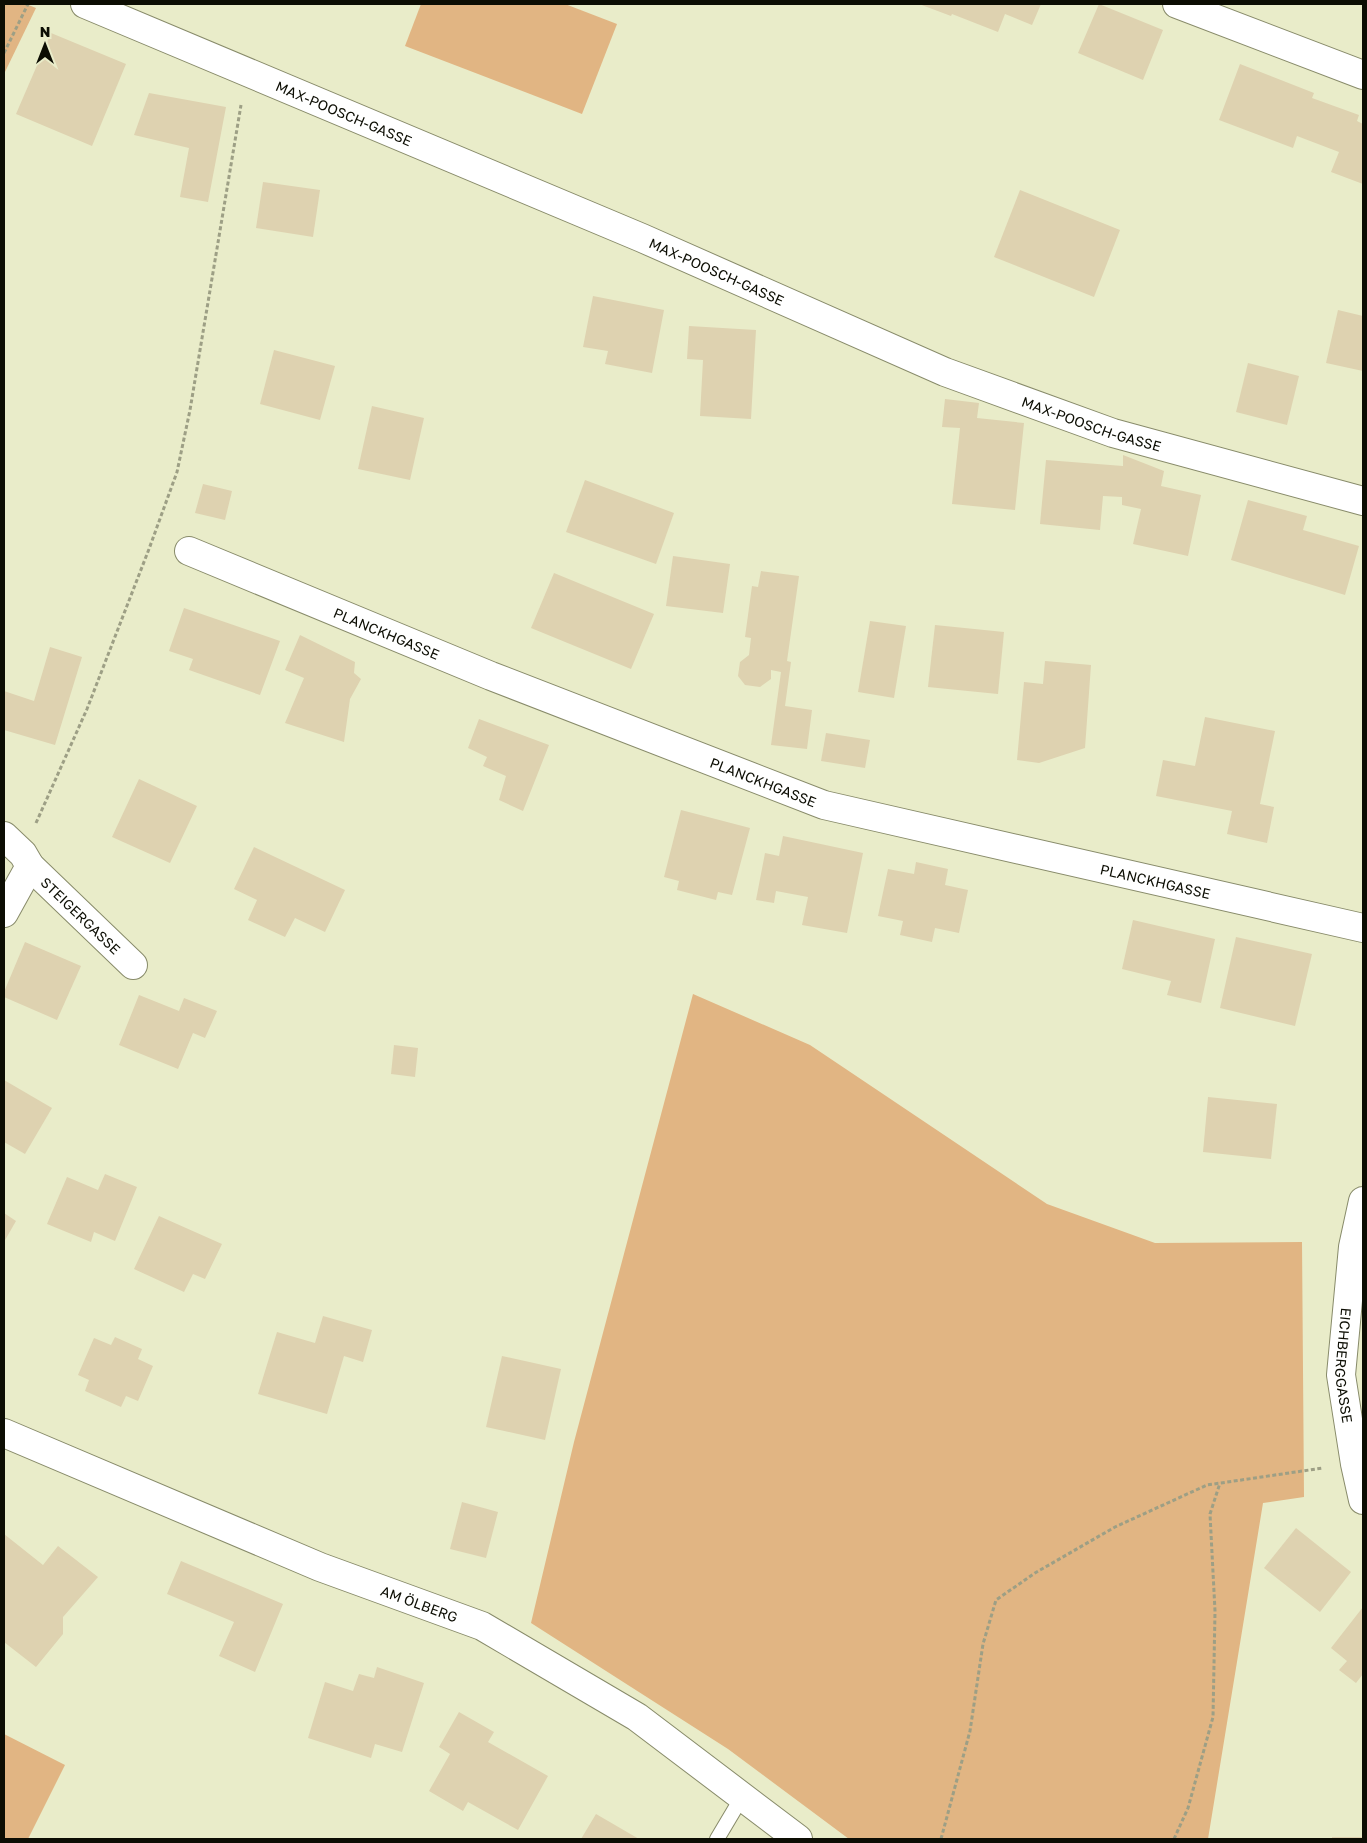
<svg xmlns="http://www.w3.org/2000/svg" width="1367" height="1843" font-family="'Golos Text',sans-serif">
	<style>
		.green { fill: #e1b583 }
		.building { fill: #ded2b0 }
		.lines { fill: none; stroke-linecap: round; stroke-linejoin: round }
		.service-casing { stroke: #888b6a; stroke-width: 16 }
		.minor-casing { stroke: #888b6a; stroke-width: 30 }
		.path { stroke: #9d9f85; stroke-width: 3; stroke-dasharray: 4 2.5; stroke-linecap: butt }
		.service { stroke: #fff; stroke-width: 14 }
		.minor { stroke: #fff; stroke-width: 28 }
		.labels { text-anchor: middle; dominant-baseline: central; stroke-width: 4; stroke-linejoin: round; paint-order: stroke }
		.street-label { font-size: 14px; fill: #0c0d03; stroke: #e9ecc9 }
	</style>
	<rect width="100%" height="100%" fill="#e9ecc9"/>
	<!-- green -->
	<g class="green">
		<path d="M4 4H26L36 8 4 74Z"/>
		<path d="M421 4H565L617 24 582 114 405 46Z"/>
		<path d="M693 994 810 1045 1047 1204 1155 1243 1302 1242 1304 1497 1263 1503 1208 1839H849L728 1749 531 1623 574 1442Z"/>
		<path d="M4 1734 65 1765 28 1839H4Z"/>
	</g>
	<!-- building -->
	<g class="building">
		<path d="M919 4H1041L1032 25 1005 14 998 32 952 14 951 16Z"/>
		<path d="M1099 4 1163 30 1143 80 1078 53Z"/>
		<path d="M51 33 126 64 92 146 16 114Z"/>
		<path d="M1240 64 1314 93 1312 98 1359 115 1357 121 1363 124V184L1331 172 1339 152 1297 136 1293 148 1219 120Z"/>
		<path d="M149 93 226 107 208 202 180 197 189 148 134 135Z"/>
		<path d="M263 182 320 190 313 237 256 228Z"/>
		<path d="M1020 190 1120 230 1094 297 994 257Z"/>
		<path d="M593 296 664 310 652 373 605 364 608 351 583 347Z"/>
		<path d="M1338 310 1363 316V371L1326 363Z"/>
		<path d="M689 326 756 330 751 419 700 416 703 360 687 359Z"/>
		<path d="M274 350 335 366 320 420 260 404Z"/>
		<path d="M1248 363 1299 376 1287 425 1236 412Z"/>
		<path d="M945 399 979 403 977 418 1024 423 1015 510 952 504 960 428 942 427Z"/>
		<path d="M372 406 424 418 410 480 358 469Z"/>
		<path d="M1123 455 1164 471 1161 486 1201 495 1188 556 1133 544 1141 509 1122 505V497L1103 496 1100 530 1040 524 1046 460 1123 466Z"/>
		<path d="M585 480 674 513 656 564 566 532Z"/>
		<path d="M203 484 232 491 225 520 195 513Z"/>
		<path d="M1248 500 1307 516 1303 530 1359 546 1345 595 1231 560Z"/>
		<path d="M673 556 730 564 723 613 666 606Z"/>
		<path d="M761 571 799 576 787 661 791 662 785 706 812 710 807 749 771 745 781 672 771 670V679L760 687 745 685 738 676 740 662 749 655 751 638 745 637 752 586 758 587Z"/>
		<path d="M554 573 654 614 631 669 531 628Z"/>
		<path d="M184 608 280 641 260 695 189 670 193 659 169 651Z"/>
		<path d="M870 621 906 626 894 698 858 692Z"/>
		<path d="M935 625 1004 632 998 694 928 687Z"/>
		<path d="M300 635 355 662 354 673 361 679 350 699 344 742 285 723 304 678 285 670Z"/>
		<path d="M50 647 82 657 55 745 4 730V691L34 701Z"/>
		<path d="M1045 661 1091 665 1085 748 1039 763 1017 760 1024 682 1043 684Z"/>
		<path d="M1205 717 1275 731 1260 804 1274 807 1267 843 1227 834 1232 811 1156 796 1163 760 1195 766Z"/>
		<path d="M479 719 549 745 523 811 499 800 506 776 483 766 487 757 468 748Z"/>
		<path d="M826 733 870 740 865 768 821 761Z"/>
		<path d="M139 779 197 806 170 863 112 837Z"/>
		<path d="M681 810 750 828 732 895 718 892 716 900 677 890 679 881 664 877Z"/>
		<path d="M783 836 863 853 847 933 802 925 808 897 776 891 774 903 756 900 765 853 779 856Z"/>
		<path d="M254 847 345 890 325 932 295 918 285 937 248 920 257 900 234 889Z"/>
		<path d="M916 862 948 869 945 885 968 890 959 933 935 928 932 942 900 935 903 921 878 916 888 869 914 874Z"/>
		<path d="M1133 920 1215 939 1201 1003 1167 995 1171 981 1122 969Z"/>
		<path d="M1236 937 1312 954 1295 1026 1220 1008Z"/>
		<path d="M25 942 81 966 57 1020 4 997V992Z"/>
		<path d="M139 995 179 1011 184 998 217 1011 205 1038 193 1033 178 1069 119 1045Z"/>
		<path d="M394 1045 418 1048 415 1077 391 1074Z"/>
		<path d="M4 1080 52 1108 25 1154 4 1142Z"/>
		<path d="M1208 1097 1277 1104 1271 1159 1203 1152Z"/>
		<path d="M105 1174 137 1187 115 1241 94 1232 91 1242 47 1224 67 1177 98 1190Z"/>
		<path d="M4 1213 16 1221 4 1242Z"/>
		<path d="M159 1216 222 1244 205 1279 193 1274 184 1292 134 1269Z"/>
		<path d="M323 1316 372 1330 363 1362 344 1356 327 1414 258 1394 277 1332 315 1343Z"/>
		<path d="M115 1337 142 1349 138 1359 153 1366 138 1401 126 1396 121 1407 85 1391 89 1380 78 1375 94 1338 111 1345Z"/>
		<path d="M502 1356 561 1369 545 1440 486 1427Z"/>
		<path d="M462 1502 498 1512 486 1558 450 1549Z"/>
		<path d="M1296 1528 1351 1572 1320 1612 1264 1568Z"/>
		<path d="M4 1534 43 1565 58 1546 98 1577 63 1617V1634L36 1667 4 1642Z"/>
		<path d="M181 1561 283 1604 255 1672 219 1656 234 1622 167 1594Z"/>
		<path d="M1363 1607V1674L1356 1683 1339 1670 1347 1661 1331 1648Z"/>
		<path d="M377 1667 424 1683 402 1752 375 1744 371 1758 308 1738 325 1682 353 1691 359 1674 374 1678Z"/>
		<path d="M459 1712 494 1732 488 1742 548 1776 518 1830 468 1802 463 1811 429 1791 450 1754 439 1747Z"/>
		<path d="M596 1814 639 1839H581Z"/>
		<rect x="1332" y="1837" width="31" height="2"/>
	</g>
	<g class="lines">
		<!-- service casing -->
		<g class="service-casing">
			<path id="service" d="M717 1839 742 1797"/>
		</g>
		<!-- minor casing -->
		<g class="minor-casing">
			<g id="minor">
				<path id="s1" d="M85 4 642 238 945 372 1113 433 1363 501"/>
				<path d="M1177 4 1363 75"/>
				<path id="s2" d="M189 551 491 676 824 805 1363 928"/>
				<path id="s3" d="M4 836 23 854 30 866 133 965"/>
				<path d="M4 913 30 866"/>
				<path id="s4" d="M1363 1201 1353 1247 1341 1375 1355 1464 1363 1500"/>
				<path id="s5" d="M4 1433 320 1567 482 1626 637 1717 798 1839"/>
			</g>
		</g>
		<!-- path -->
		<g class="path">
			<path d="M4 53 28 4"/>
			<path d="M36 823 87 709 149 549 177 472 190 410 241 105"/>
			<path d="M941 1839 970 1731 983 1644 996 1600 1035 1573 1115 1527 1207 1485 1323 1468"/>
			<path d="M1174 1839 1188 1808 1213 1717 1215 1611 1210 1514 1220 1483"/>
		</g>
		<!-- service -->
		<use href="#service" class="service"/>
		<!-- minor -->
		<use href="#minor" class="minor"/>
	</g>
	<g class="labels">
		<!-- street labels -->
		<g class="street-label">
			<text stroke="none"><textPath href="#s1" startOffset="281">MAX-POOSCH-GASSE</textPath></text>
			<text stroke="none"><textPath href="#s1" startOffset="686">MAX-POOSCH-GASSE</textPath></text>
			<text stroke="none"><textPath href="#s1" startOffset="1091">MAX-POOSCH-GASSE</textPath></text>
			<text stroke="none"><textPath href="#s2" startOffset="214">PLANCKHGASSE</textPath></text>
			<text stroke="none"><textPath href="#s2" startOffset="619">PLANCKHGASSE</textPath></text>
			<text stroke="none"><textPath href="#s2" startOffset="1024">PLANCKHGASSE</textPath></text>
			<text stroke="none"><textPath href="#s3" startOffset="111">STEIGERGASSE</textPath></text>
			<text stroke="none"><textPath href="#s4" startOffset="166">EICHBERGGASSE</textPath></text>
			<text stroke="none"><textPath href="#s5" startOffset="449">AM ÖLBERG</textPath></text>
		</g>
	</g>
	<!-- border -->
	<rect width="1367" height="1843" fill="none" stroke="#0c0d03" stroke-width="10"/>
	<!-- north arrow -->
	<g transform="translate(45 45)" stroke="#e9ecc9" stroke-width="4" paint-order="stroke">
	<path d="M0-4L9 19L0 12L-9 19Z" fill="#0c0d03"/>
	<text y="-8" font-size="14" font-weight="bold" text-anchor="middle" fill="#0c0d03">N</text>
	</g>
</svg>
